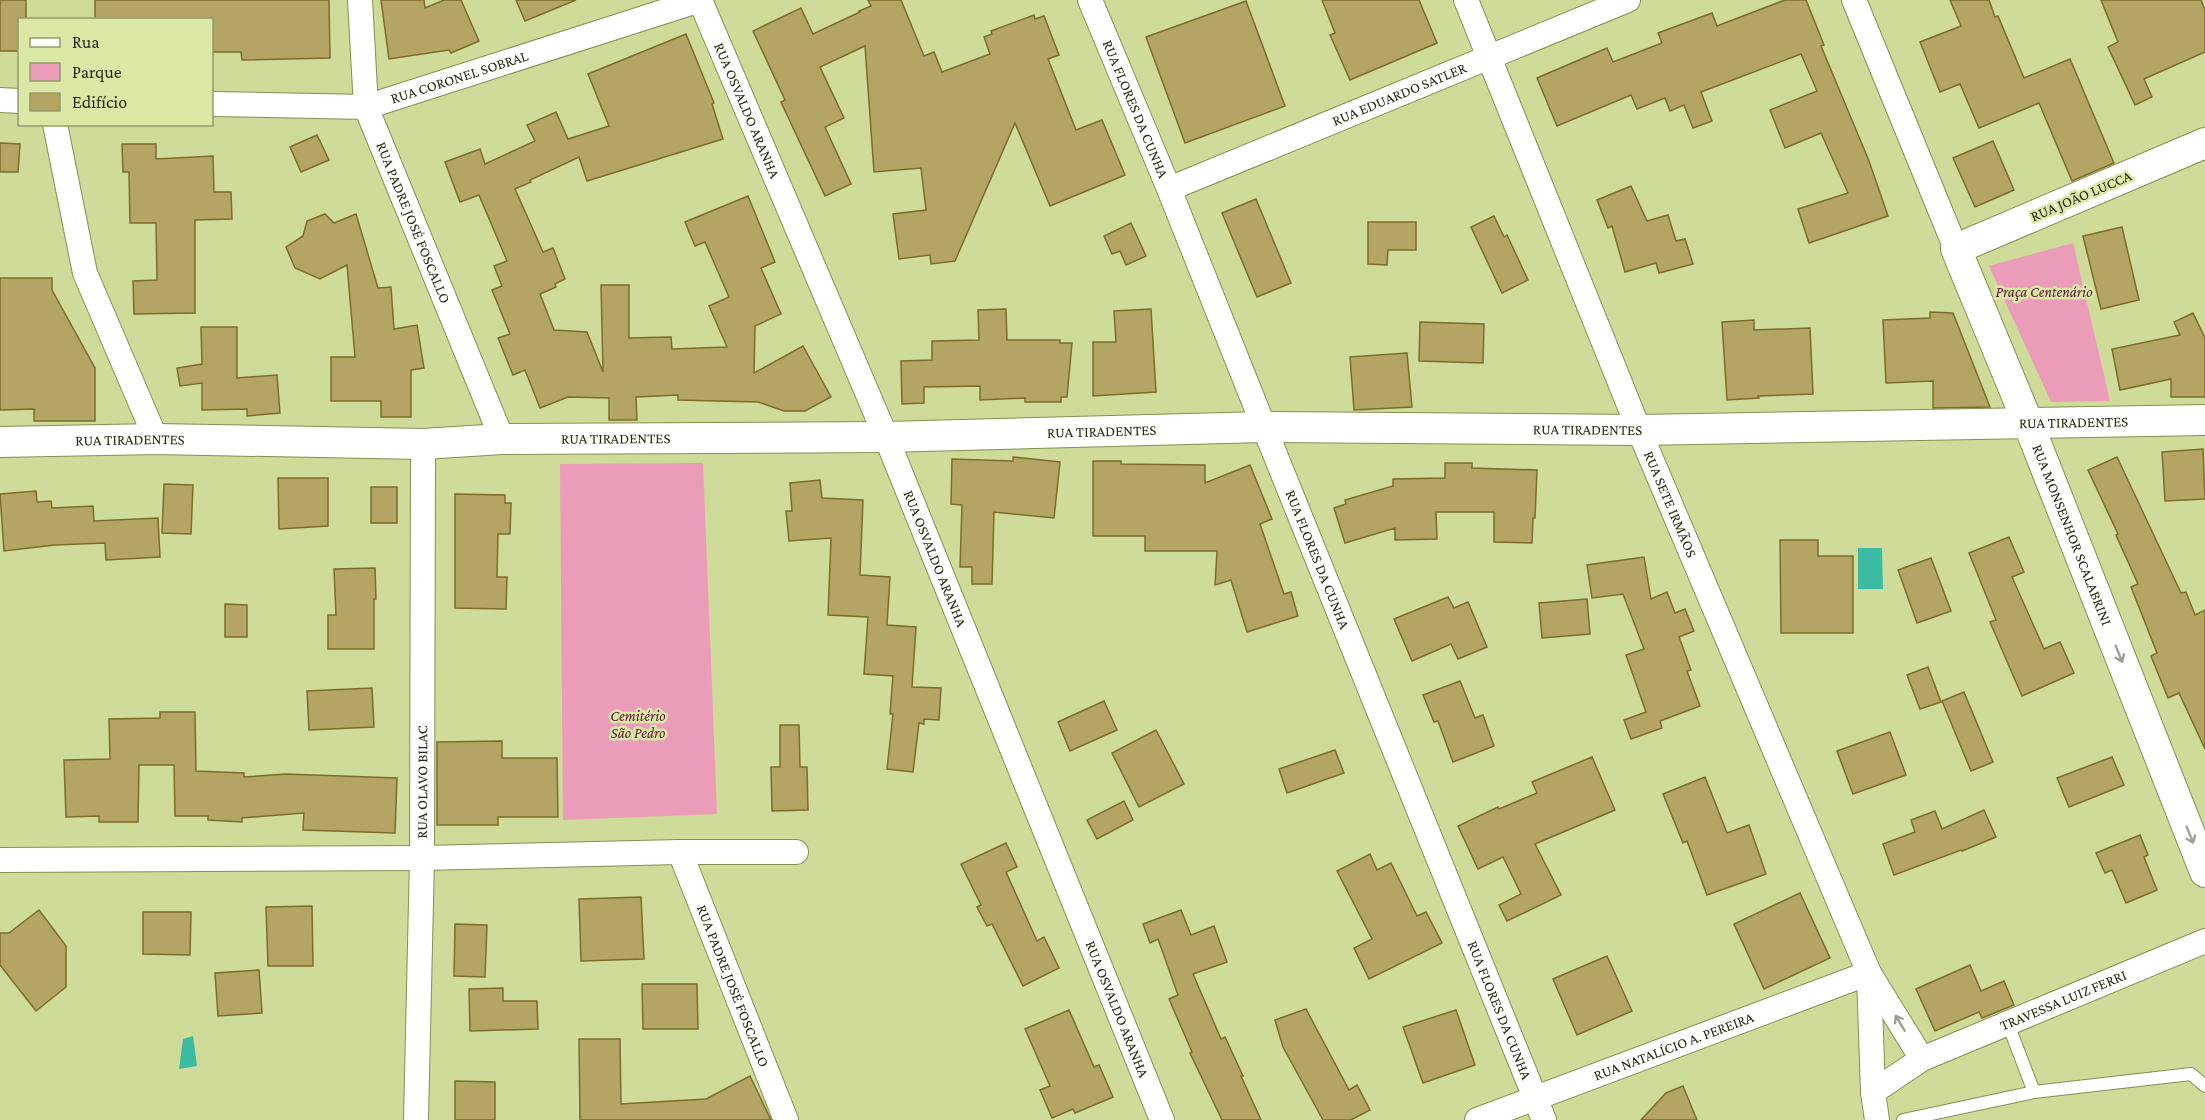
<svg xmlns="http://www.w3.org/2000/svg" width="2205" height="1120" font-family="'Crimson Pro',serif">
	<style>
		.green { fill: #eb9cb8 }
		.water { fill: #3bbca2 }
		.building { fill: #b4a564; stroke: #7c6d2b; stroke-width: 1.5 }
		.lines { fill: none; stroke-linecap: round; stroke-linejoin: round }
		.service-casing { stroke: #858f50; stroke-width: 14 }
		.minor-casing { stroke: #858f50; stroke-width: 26 }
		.tertiary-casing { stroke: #858f50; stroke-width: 32 }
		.service { stroke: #fff; stroke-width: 12 }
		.minor { stroke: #fff; stroke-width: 24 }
		.tertiary { stroke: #fff; stroke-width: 30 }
		.oneway { stroke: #9ea094 }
		.labels { text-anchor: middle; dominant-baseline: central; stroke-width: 5; stroke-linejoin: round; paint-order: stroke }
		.street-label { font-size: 15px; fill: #272b11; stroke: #dbe8a5 }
		.park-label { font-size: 15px; font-style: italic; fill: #5b1535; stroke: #dbe8a5 }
	</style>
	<rect width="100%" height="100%" fill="#cedb99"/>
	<!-- green -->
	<g class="green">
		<path d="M2073 243 2110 401 2051 402 1989 266Z"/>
		<path d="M703 463 717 814 563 820 560 464Z"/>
	</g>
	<!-- water -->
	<g class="water">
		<path d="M1858 548H1882L1883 589H1858Z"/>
		<path d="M193 1036 197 1066 179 1069 183 1039Z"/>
	</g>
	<!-- building -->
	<g class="building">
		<path d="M0 0H26V20H20V51H0Z"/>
		<path d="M95 0H329L330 58 242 60 241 52H212V20H95Z"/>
		<path d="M381 0H424L425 8 444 0H461L479 41 451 53 449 50 389 59Z"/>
		<path d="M516 0H576L525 21Z"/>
		<path d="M868 0H901L924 56 934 52 942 72 990 54 984 37 992 34 991 31 1034 15 1035 19 1044 16 1059 55 1048 59 1076 130 1102 120 1125 175 1050 206 1015 123 955 261 931 264 930 255 899 259 893 214 926 210 921 168 874 172 865 46 820 67 844 118 825 127 851 184 825 196 781 102 785 100 753 31 801 8 813 34 860 12 859 11 871 6Z"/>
		<path d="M1322 0H1419L1437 43 1350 80 1330 35 1335 33Z"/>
		<path d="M1785 0H1806L1824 45 1821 46 1869 161 1888 216 1809 243 1798 209 1848 193 1821 133 1785 148 1770 110 1817 91 1801 54 1701 92 1712 121 1693 128 1684 105 1670 111 1665 98 1637 109 1631 95 1557 126 1537 78 1607 48 1613 62 1662 43 1658 33 1712 13 1717 26Z"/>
		<path d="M1950 0H1989L1995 17 1998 16 2024 78 2070 59 2114 163 2072 181 2039 103 1979 128 1960 84 1940 92 1920 42 1961 26Z"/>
		<path d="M2101 0H2201L2205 10V52L2144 79 2152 97 2135 105 2108 47 2118 42Z"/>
		<path d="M1246 1 1285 106 1185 143 1146 37Z"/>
		<path d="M686 34 714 103 712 104 723 139 587 181 579 157 530 180 531 182 515 189 543 252 553 248 565 279 555 284 556 287 540 294 554 330 587 332 603 372 601 285H629V338L671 337 672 349 727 347 709 306 729 297 705 242 695 246 685 222 748 196 775 262 761 268 781 314 755 326 754 373 803 346 831 397 805 411H784L758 402 678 400V395L636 397 637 420H609V398L568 397 540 408 525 370 513 375 498 338 510 334 492 290 502 286 494 266 507 261 479 195 460 202 445 162 480 149 485 164 535 141 527 125 556 112 568 139 609 126 588 74Z"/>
		<path d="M317 135 329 160 301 172 290 147Z"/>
		<path d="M1993 141 2014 190 1975 207 1953 158Z"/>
		<path d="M0 143 20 144 18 172H0Z"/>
		<path d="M122 144H156V159L213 156 214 192H231L232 219 195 220V313L134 314 133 281 157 280 156 223H130L129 172H123Z"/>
		<path d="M1631 186 1647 221 1668 215 1676 241 1685 239 1693 264 1659 273 1656 263 1625 272 1612 226 1608 228 1597 200Z"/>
		<path d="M1256 199 1291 283 1257 297 1222 213Z"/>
		<path d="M325 214 334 223 356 214 378 288 391 287 394 329 417 325 424 368 411 370V417H381V401H331V357H355L347 265 320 279 295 268 286 247 303 236 307 221Z"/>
		<path d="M1494 216 1504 237 1507 235 1528 280 1502 293 1471 227Z"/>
		<path d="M1368 222H1416V250H1388L1387 265 1368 264Z"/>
		<path d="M1131 223 1146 256 1126 265 1120 251 1112 254 1104 236Z"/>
		<path d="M2122 227 2139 300 2101 309 2083 236Z"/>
		<path d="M0 278H52V290L95 368V421H34V409L0 410Z"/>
		<path d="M1006 309 1007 340H1060V343H1072L1067 397H1061V402H1025V398L980 400V386L924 387V403L902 404 901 361 932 360V341L979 340 978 310Z"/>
		<path d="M1151 309 1156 392 1093 396V342H1116L1114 311Z"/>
		<path d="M1930 312 1953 313 1990 407 1933 408V381L1886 383 1883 320 1930 318Z"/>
		<path d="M2193 313 2205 338V397H2171V379L2120 390 2112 349 2180 335 2174 322Z"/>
		<path d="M1754 320V330L1810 328 1813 394 1758 396 1759 398 1727 400 1722 322Z"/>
		<path d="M1420 322 1484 324 1483 363 1419 361Z"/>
		<path d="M201 327H237V378L277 375 280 413 247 416V409L202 410V383L180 386 177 368 202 364Z"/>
		<path d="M1407 353 1412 407 1354 410 1350 357Z"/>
		<path d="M2203 449 2205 499 2165 501 2162 452Z"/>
		<path d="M1013 457 1060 462 1054 518 994 512 992 584H972V567H960L962 505 951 504 952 459 1013 461Z"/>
		<path d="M2117 457 2181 593 2186 592 2195 615 2205 610V749L2179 693 2168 698 2151 656 2157 653 2131 587 2138 584 2116 535 2118 534 2088 470Z"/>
		<path d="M1093 461H1121V464L1205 465V483L1250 465 1272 519 1260 524 1284 594 1291 592 1298 616 1247 632 1231 580 1215 585 1217 551H1145V536H1093Z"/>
		<path d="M1445 463H1472V468L1537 470 1535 518H1533L1532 543 1494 542V512H1436L1437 539 1395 540V528L1345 543 1334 508 1346 504 1345 500 1393 486V479L1445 478Z"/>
		<path d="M278 478H328V526L279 529Z"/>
		<path d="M820 480 822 498 863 500 860 575 890 577 887 625 916 627 912 687 941 688 939 720 924 719V724L919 723 913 772 887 769 893 714H890L893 676 864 674 868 617 828 615 831 538 789 541 786 511H792L790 483Z"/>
		<path d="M164 484 193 485 191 534 162 533Z"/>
		<rect x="371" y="487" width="26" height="36"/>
		<path d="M36 491 37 502 51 501 52 508 93 506 94 521 158 518 160 557 106 560 105 543 55 545 4 551 0 494Z"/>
		<path d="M455 494 505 495V503H511L510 534H498L497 577H507L506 609 455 608Z"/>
		<path d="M2009 537 2024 572 2012 577 2044 649 2060 642 2074 673 2022 696 1990 622 1996 620 1969 553Z"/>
		<path d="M1780 540H1818V556H1853V633H1781Z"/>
		<path d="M1644 557 1651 599 1667 592 1675 613 1685 609 1694 631 1679 637 1691 670 1687 671 1700 706 1660 721 1662 728 1631 739 1624 720 1646 712 1626 655 1644 649 1623 594 1592 598 1587 565Z"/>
		<path d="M1931 558 1951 611 1917 623 1898 570Z"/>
		<path d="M375 568 376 599H374V649H328V615H336L334 569Z"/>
		<path d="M1448 597 1454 608 1468 602 1487 647 1458 659 1451 644 1412 661 1394 619Z"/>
		<path d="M1587 599 1590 634 1542 638 1539 603Z"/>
		<path d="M225 604 247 605V637H225Z"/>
		<path d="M1928 667 1941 702 1920 709 1907 675Z"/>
		<path d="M1460 681 1475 718 1483 715 1494 746 1453 762 1438 721 1434 722 1423 695Z"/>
		<path d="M372 688 374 727 309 730 307 691Z"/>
		<path d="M1964 692 1993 762 1971 771 1942 701Z"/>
		<path d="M1104 701 1117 730 1070 751 1058 722Z"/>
		<path d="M160 712H195L196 771 244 773V777L286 774 397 778 395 833 303 830 304 813 242 818V822L208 820V816H175L174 765H139L138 822H99V816L66 817 64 760 110 759 109 719 160 718Z"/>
		<path d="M780 725H799L800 767H807L808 810 772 811 771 767H780Z"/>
		<path d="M1156 730 1184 784 1139 807 1112 753Z"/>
		<path d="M1890 732 1906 775 1853 794 1837 751Z"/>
		<path d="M502 741V758H557L558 817H498V825H437V742Z"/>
		<path d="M1335 750 1344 773 1287 793 1279 769Z"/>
		<path d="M1592 757 1615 810 1535 844 1561 895 1507 921 1499 905 1521 894 1503 857 1478 869 1458 826 1498 807 1499 809 1537 793 1532 782Z"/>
		<path d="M2112 757 2124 785 2069 807 2057 778Z"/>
		<path d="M1705 777 1727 833 1749 825 1766 874 1707 895 1687 841 1683 843 1663 794Z"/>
		<path d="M1124 801 1133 820 1097 839 1087 820Z"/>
		<path d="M1984 810 1996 837 1962 851 1961 850 1894 875 1883 844 1915 832 1911 820 1935 811 1942 829Z"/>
		<path d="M2140 835 2148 855 2144 857 2157 890 2126 903 2112 870 2105 873 2096 853Z"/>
		<path d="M1006 843 1017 867 1006 872 1037 941 1044 937 1059 968 1023 986 992 924 987 926 977 907 981 905 961 864Z"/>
		<path d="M1370 854 1377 870 1391 863 1417 916 1426 912 1442 943 1369 979 1354 948 1372 939 1337 871Z"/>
		<path d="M1800 893 1830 958 1764 989 1734 924Z"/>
		<path d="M641 897 644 959 581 961 579 899Z"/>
		<path d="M312 906 313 966H268L266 907Z"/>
		<path d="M39 910 66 946V987L36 1011 0 965V933H9Z"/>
		<path d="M1181 910 1191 935 1214 926 1227 962 1193 974 1221 1039 1225 1037 1243 1076H1241L1261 1120H1222L1190 1053 1192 1052 1169 999 1178 995 1158 939 1150 943 1143 924Z"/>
		<path d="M143 912H191L190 955 143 954Z"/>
		<path d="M455 924 487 925 485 977 454 976Z"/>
		<path d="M1607 956 1632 1011 1577 1035 1553 979Z"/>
		<path d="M1970 965 1981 991 2004 981 2014 1005 1982 1018 1979 1012 1935 1031 1916 989Z"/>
		<path d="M259 970 262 1013 218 1016 215 973Z"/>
		<path d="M642 984H697L698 1029H643Z"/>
		<path d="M503 988V1001H537L538 1029 470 1031 469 989Z"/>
		<path d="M1306 1009 1349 1090 1357 1085 1370 1110 1351 1120H1323L1283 1047 1275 1020Z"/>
		<path d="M1069 1010 1094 1067 1099 1065 1113 1097 1075 1113 1073 1109 1052 1118 1040 1090 1050 1086 1025 1029Z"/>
		<path d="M1456 1010 1475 1065 1423 1083 1403 1027Z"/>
		<path d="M579 1039H620L621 1104 706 1099 750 1076 771 1120H580Z"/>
		<path d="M455 1081 495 1082V1120H455Z"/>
		<path d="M1683 1086 1697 1120H1641L1666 1093Z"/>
	</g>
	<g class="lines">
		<!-- service casing -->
		<g class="service-casing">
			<g id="service">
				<path d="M2008 1024 2034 1092"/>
				<path d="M1903 1120 2034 1092 2191 1074 2205 1086"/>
			</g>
		</g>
		<!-- minor casing -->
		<g class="minor-casing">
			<g id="minor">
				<path id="s1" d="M360 0 366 107 502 439"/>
				<path id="s2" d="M700 0 886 437 1162 1120"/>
				<path id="s3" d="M1090 0 1169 189 1264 427 1544 1120"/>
				<path id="s4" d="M1466 0 1639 430 1869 973 1922 1059 1873 1092"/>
				<path d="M1854 0 1956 249"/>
				<path d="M0 100 20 101"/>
				<path id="s5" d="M212 104 366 107 700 0"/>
				<path d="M55 124 85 273 156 439"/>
				<path id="s6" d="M1169 189 1628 0"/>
				<path id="s7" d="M680 852 786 1120"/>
				<path d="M0 860 422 858 680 852H796"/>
				<path d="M1869 975 1873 1092 1877 1120"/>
				<path id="s8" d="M1922 1059 2205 941"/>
				<path id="s9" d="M416 1120 422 858 423 444"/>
				<path id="s10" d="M1477 1120 1869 973"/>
			</g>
		</g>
		<!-- tertiary casing -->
		<g class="tertiary-casing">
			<g id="tertiary">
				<path id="s11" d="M2205 143 1956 249 2028 423 2205 872"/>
				<path id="s12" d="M0 442 156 439 423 444 502 439 886 437 1264 427 1639 430 2205 420"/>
			</g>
		</g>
		<!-- service -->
		<use href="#service" class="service"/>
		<!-- minor -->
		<use href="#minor" class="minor"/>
		<!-- tertiary -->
		<use href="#tertiary" class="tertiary"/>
	</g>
	<!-- one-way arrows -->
	<defs><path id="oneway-shaft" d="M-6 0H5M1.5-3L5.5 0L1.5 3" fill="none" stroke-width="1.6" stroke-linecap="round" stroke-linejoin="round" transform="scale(1.5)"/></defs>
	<g class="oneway">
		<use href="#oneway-shaft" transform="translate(2119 654) rotate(68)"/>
		<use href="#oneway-shaft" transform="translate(2190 835) rotate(68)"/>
		<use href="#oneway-shaft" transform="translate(1900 1023) rotate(-121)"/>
	</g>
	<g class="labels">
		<!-- street labels -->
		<g class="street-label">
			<text stroke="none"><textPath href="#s5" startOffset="252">RUA CORONEL SOBRAL</textPath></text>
			<text stroke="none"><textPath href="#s6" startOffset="249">RUA EDUARDO SATLER</textPath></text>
			<text stroke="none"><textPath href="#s3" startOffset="118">RUA FLORES DA CUNHA</textPath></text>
			<text stroke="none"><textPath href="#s2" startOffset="120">RUA OSVALDO ARANHA</textPath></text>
			<text transform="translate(2081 196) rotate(-23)">RUA JOÃO LUCCA</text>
			<text stroke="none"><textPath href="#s1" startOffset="232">RUA PADRE JOSÉ FOSCALLO</textPath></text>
			<text stroke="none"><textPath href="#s12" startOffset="2074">RUA TIRADENTES</textPath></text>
			<text stroke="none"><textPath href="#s12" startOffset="1588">RUA TIRADENTES</textPath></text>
			<text stroke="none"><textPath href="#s12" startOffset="1102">RUA TIRADENTES</textPath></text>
			<text stroke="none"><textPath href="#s12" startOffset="616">RUA TIRADENTES</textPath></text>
			<text stroke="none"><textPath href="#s12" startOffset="130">RUA TIRADENTES</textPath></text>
			<text stroke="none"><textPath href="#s4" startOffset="544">RUA SETE IRMÃOS</textPath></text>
			<text stroke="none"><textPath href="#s11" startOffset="579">RUA MONSENHOR SCALABRINI</textPath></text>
			<text stroke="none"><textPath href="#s2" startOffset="606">RUA OSVALDO ARANHA</textPath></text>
			<text stroke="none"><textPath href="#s3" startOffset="604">RUA FLORES DA CUNHA</textPath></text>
			<text stroke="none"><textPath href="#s9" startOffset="338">RUA OLAVO BILAC</textPath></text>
			<text stroke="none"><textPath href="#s7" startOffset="144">RUA PADRE JOSÉ FOSCALLO</textPath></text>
			<text stroke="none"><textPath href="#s8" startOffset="153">TRAVESSA LUIZ FERRI</textPath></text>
			<text stroke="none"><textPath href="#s2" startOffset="1092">RUA OSVALDO ARANHA</textPath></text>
			<text stroke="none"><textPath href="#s3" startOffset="1090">RUA FLORES DA CUNHA</textPath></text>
			<text stroke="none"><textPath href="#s10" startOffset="210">RUA NATALÍCIO A. PEREIRA</textPath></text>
		</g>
		<!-- park labels -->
		<g class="park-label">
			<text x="2044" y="292">Praça Centenário</text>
			<text x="638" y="716">Cemitério<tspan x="638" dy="17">São Pedro</tspan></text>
		</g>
	</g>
	<!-- legend -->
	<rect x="18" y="18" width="195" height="108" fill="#dbe8a5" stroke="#939c6a" stroke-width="1.5"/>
	<rect x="30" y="38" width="30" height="9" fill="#ffffff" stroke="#939c6a" stroke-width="1.5"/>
	<text x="72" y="48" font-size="18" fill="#272b11">Rua</text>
	<rect x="30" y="63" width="30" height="18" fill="#eb9cb8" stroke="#939c6a" stroke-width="1.5"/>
	<text x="72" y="78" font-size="18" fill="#272b11">Parque</text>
	<rect x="30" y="93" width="30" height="18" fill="#b4a564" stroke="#939c6a" stroke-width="1.5"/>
	<text x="72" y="108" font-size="18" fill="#272b11">Edifício</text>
</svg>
